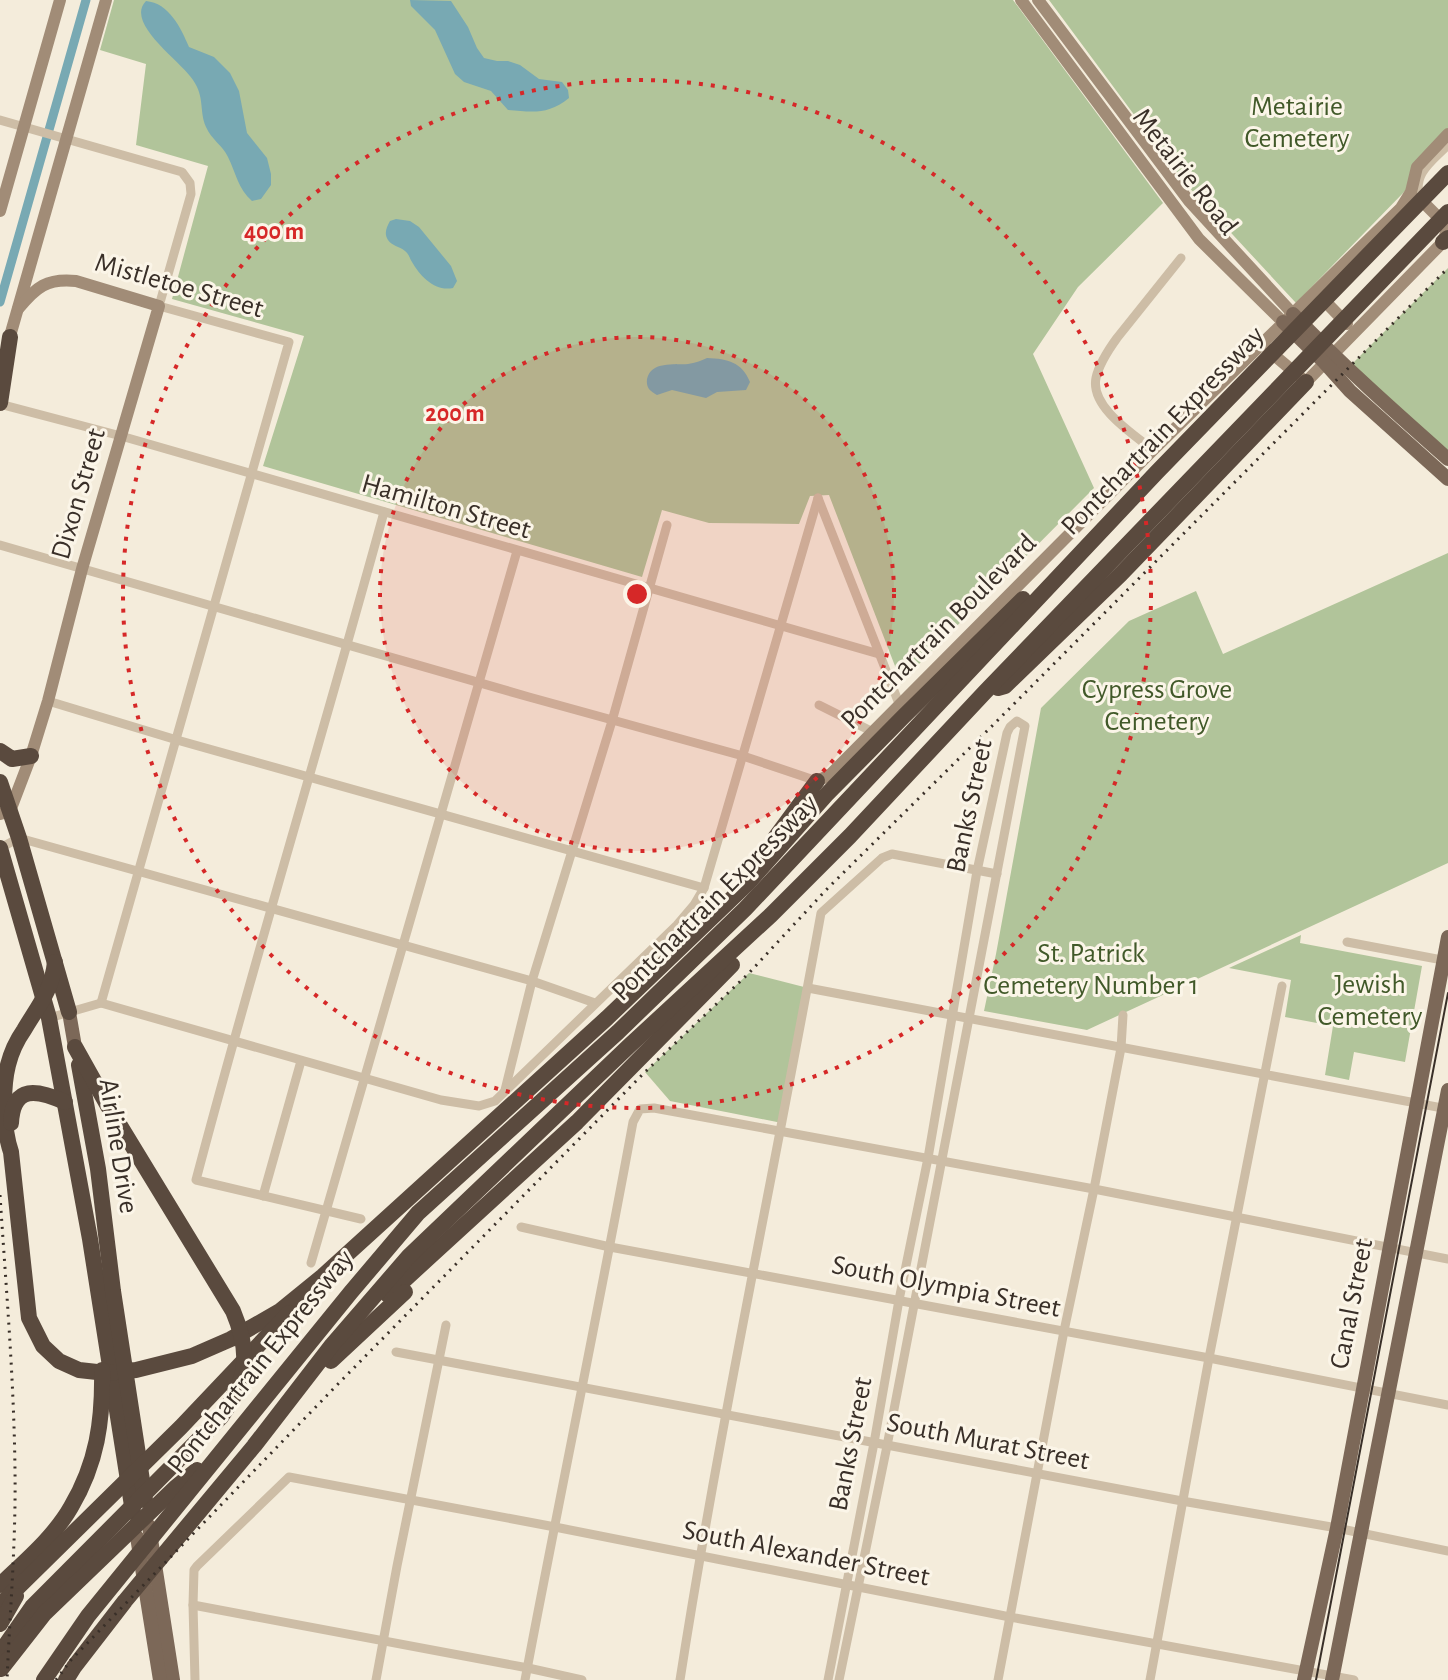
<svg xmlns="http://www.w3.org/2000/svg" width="1448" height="1680" font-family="'Alegreya Sans',sans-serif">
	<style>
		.green { fill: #b1c49a }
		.water { fill: #78a9b3 }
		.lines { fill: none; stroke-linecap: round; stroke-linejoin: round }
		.canal { stroke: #78a9b3; stroke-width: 9 }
		.street { stroke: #cdbda6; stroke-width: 9 }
		.secondary { stroke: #a18c77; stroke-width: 12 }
		.primary { stroke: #7c6858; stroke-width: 14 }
		.highway { stroke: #5a4a3e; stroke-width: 16 }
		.tram { stroke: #392f28; stroke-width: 2 }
		.rail { stroke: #392f28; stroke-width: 3; stroke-dasharray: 2 6; stroke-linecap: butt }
		.ring { fill: none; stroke: #d62828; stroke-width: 4; stroke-dasharray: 4 8 }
		.labels { text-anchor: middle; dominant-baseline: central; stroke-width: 6; stroke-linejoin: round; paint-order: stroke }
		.park-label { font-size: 28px; fill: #415929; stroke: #fbf5e8 }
		.street-label { font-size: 28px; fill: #392f28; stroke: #fbf5e8 }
		.centre { fill: #d62828; stroke: #fbf5e8; stroke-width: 4 }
		.ring-label { font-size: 24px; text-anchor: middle; font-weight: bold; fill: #d62828; stroke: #fbf5e8; stroke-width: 6; stroke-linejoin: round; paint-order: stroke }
	</style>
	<rect width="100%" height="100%" fill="#f4ecdb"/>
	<!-- green -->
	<g class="green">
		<path d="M114 0H1013L1163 203 1078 287 1033 354 1094 488 903 680 900 679 829 495 810 496 799 524 709 523 662 510 642 577 263 466 304 336 172 299 208 166 136 145 146 64 100 50Z"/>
		<path d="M1049 0H1448V128L1412 166 1406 190 1296 303 1184 182Z"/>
		<path d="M1448 268V459L1349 367Z"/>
		<path d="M1448 553V863L1087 1030 984 1011 996 954 1041 708 1129 621 1196 591 1223 654Z"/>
		<path d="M1301 935 1300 943 1422 966 1405 1062 1354 1052 1349 1080 1325 1075 1333 1026 1285 1017 1291 980 1229 968Z"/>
		<path d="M749 973 808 988 782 1123 670 1101 645 1072Z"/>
	</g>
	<!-- water -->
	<g class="water">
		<path d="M410 0 451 1 468 27 477 48 484 58 497 61H508L520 65 539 79 562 82 568 90 569 98C548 115 533 112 508 110L491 91 464 82 455 74 435 30 411 6Z"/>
		<path d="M146 1C169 3 181 28 189 47L214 57 230 73 239 91 247 133 267 158 271 174V185L261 199 252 201C238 189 236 173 228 157 223 146 211 139 206 127 199 111 205 97 193 80 182 62 124 23 146 1Z"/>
		<path d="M396 219 410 221 419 227 451 266 457 281 453 288C435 292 420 276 412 262 409 257 409 254 405 251 399 246 392 246 388 240 384 234 386 228 390 221Z"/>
		<path d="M707 358C728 359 742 362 750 382L746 390 717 392 706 398 672 390 657 395C650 391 646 388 647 379 651 361 674 365 688 364 695 363 701 361 707 358Z"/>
	</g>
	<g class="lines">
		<!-- canal -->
		<path class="canal" d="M0 302 86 0"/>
		<!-- street -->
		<g class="street">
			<path d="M0 120 182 172 190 183 191 194 159 306 289 342 101 1003"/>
			<path d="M1420 199C1412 174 1431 162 1448 145"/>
			<path d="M0 404 121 436 879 654"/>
			<path d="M1153 450C1133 434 1090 407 1096 378 1099 364 1109 349 1117 338L1181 258"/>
			<path d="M818 498 900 706"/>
			<path d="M0 545 529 697 743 756 817 781"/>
			<path d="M48 701 177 740 704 888"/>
			<path d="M819 705 873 732"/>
			<path d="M0 848 19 838 532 981 595 1003"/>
			<path d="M1347 942 1448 961"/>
			<path d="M808 988 1448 1109"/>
			<path d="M49 1018 101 1003 441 1100 479 1106 495 1101 677 925 694 905 704 888 818 498"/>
			<path d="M505 1090 532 981 612 721 667 525"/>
			<path d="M263 1196 301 1061"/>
			<path d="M361 1219 196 1180C255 956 323 735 384 512"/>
			<path d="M521 1227 610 1247 1209 1358 1448 1405"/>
			<path d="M311 1263 517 551"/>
			<path d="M396 1352 1182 1501 1337 1528 1448 1551"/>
			<path d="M193 1605 528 1668 582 1680"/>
			<path d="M195 1680 193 1605 194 1570 197 1566 289 1477 555 1527 1010 1617 1354 1680"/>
			<path d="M376 1680 397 1566 446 1325"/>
			<path d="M525 1680C560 1494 599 1308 633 1122L640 1109 654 1108 1094 1189 1448 1259"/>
			<path d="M680 1680C720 1423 775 1169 821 913L882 858 892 854 997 874"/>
			<path d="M828 1680 874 1443 899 1300 928 1158 977 871 1007 733 1010 727 1017 721 1025 726 887 1446 839 1680"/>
			<path d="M998 1680 1064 1331 1094 1189 1121 1048 1123 1015"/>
			<path d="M1150 1680 1209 1358 1282 986"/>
		</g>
		<!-- secondary -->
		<g class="secondary">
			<path d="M1021 0 1199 239 1283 322"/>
			<path d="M1038 0 1189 201 1293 314"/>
			<path d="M0 211 60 0"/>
			<path d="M1318 294 1347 324"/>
			<path d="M8 343 106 0"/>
			<path d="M1268 350 1306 382 1443 242 1447 230 1445 224 1420 199H1414"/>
			<path d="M817 781 830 775 1153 450 1401 208 1411 192 1417 167 1448 134"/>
			<path d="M0 814 10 811 31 756 48 701 82 569 159 306 76 281C47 278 36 287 18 309"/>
		</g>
		<!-- primary -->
		<g class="primary">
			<path d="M1293 314C1342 365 1395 412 1448 459"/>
			<path d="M1283 322 1324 362 1350 391 1448 479"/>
			<path d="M69 1012 75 1047"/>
			<path d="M149 1526 173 1680"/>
			<path d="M137 1537 160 1680"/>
			<path d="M1304 1680 1337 1528 1448 937"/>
			<path d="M1332 1680 1448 1090"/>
		</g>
		<!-- highway -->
		<g class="highway">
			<path d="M1443 242 1448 238"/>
			<path d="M0 403 10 337"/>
			<path d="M998 688 1005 686 1121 574 1306 382"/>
			<path d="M0 751 12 759 31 756"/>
			<path d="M0 782 19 838 69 1012"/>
			<path d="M775 838 817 781"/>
			<path d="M0 848 49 1018 90 1239 133 1512"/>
			<path d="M55 962C52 991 38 1006 24 1030 17 1040 11 1053 8 1065 2 1089 3 1129 11 1152L29 1318 43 1346 59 1361 79 1370 106 1373 136 1370 192 1356 231 1339 280 1311 323 1276 607 1018 748 883 826 795 904 716 1023 599"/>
			<path d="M79 1065 98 1169 113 1291 145 1500"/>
			<path d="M11 1123C13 1084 38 1090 65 1102"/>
			<path d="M388 1295 577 1122 732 965"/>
			<path d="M331 1361 405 1292"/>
			<path d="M0 1585C25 1561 54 1537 71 1507 97 1463 103 1421 102 1370"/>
			<path d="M0 1605 181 1427 289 1313"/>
			<path d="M0 1624 16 1596"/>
			<path d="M0 1653 32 1607 221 1417C248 1379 251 1354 233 1311L108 1106 75 1047"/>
			<path d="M1 1669 44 1614 175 1488 197 1470"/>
			<path d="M44 1680 88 1616 351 1292 418 1213 618 1032 745 909 1157 472 1448 173"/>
			<path d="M66 1680 74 1667 125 1601 254 1446 332 1345 409 1256 629 1046 771 915 850 836 985 692 1448 212"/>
		</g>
		<!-- tram -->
		<path class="tram" d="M1316 1680 1448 993"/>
		<!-- rail -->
		<g class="rail">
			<path d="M0 1195C6 1287 14 1379 15 1471 16 1541 10 1610 7 1680"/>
			<path d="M56 1680 71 1660 337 1385 645 1072 749 973 826 890 995 723 1448 268"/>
		</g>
	</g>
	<!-- distance rings -->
	<circle cx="637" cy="594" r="257" fill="#d62828" fill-opacity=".12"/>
	<g class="ring">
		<circle cx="637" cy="594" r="257"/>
		<circle cx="637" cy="594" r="514"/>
	</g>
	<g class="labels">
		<!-- park labels -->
		<g class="park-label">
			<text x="1297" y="107">Metairie<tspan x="1297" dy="32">Cemetery</tspan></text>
			<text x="1157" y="690">Cypress Grove<tspan x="1157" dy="32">Cemetery</tspan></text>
			<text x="1091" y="954">St. Patrick<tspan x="1091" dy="32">Cemetery Number 1</tspan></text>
			<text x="1370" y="985">Jewish<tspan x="1370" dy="32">Cemetery</tspan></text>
		</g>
		<!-- street labels -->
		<g class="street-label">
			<text transform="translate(1185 172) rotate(52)">Metairie Road</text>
			<text transform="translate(179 286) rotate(16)">Mistletoe Street</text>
			<text transform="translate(1163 431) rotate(-46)">Pontchartrain Expressway</text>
			<text transform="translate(79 494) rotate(-74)">Dixon Street</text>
			<text transform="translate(446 507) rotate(16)">Hamilton Street</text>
			<text transform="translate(939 632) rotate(-45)">Pontchartrain Boulevard</text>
			<text transform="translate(970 806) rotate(-78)">Banks Street</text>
			<text transform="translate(715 898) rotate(-45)">Pontchartrain Expressway</text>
			<text transform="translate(118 1146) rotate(81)">Airline Drive</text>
			<text transform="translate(946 1287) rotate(11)">South Olympia Street</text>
			<text transform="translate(1352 1304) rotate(-79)">Canal Street</text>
			<text transform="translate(261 1362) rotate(-51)">Pontchartrain Expressway</text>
			<text transform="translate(988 1442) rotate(11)">South Murat Street</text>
			<text transform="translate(851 1444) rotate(-79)">Banks Street</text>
			<text transform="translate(806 1554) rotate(11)">South Alexander Street</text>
		</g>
	</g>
	<circle cx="637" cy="594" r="12" class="centre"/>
	<g class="ring-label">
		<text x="274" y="239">400 m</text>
		<text x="455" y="421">200 m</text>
	</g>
</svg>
